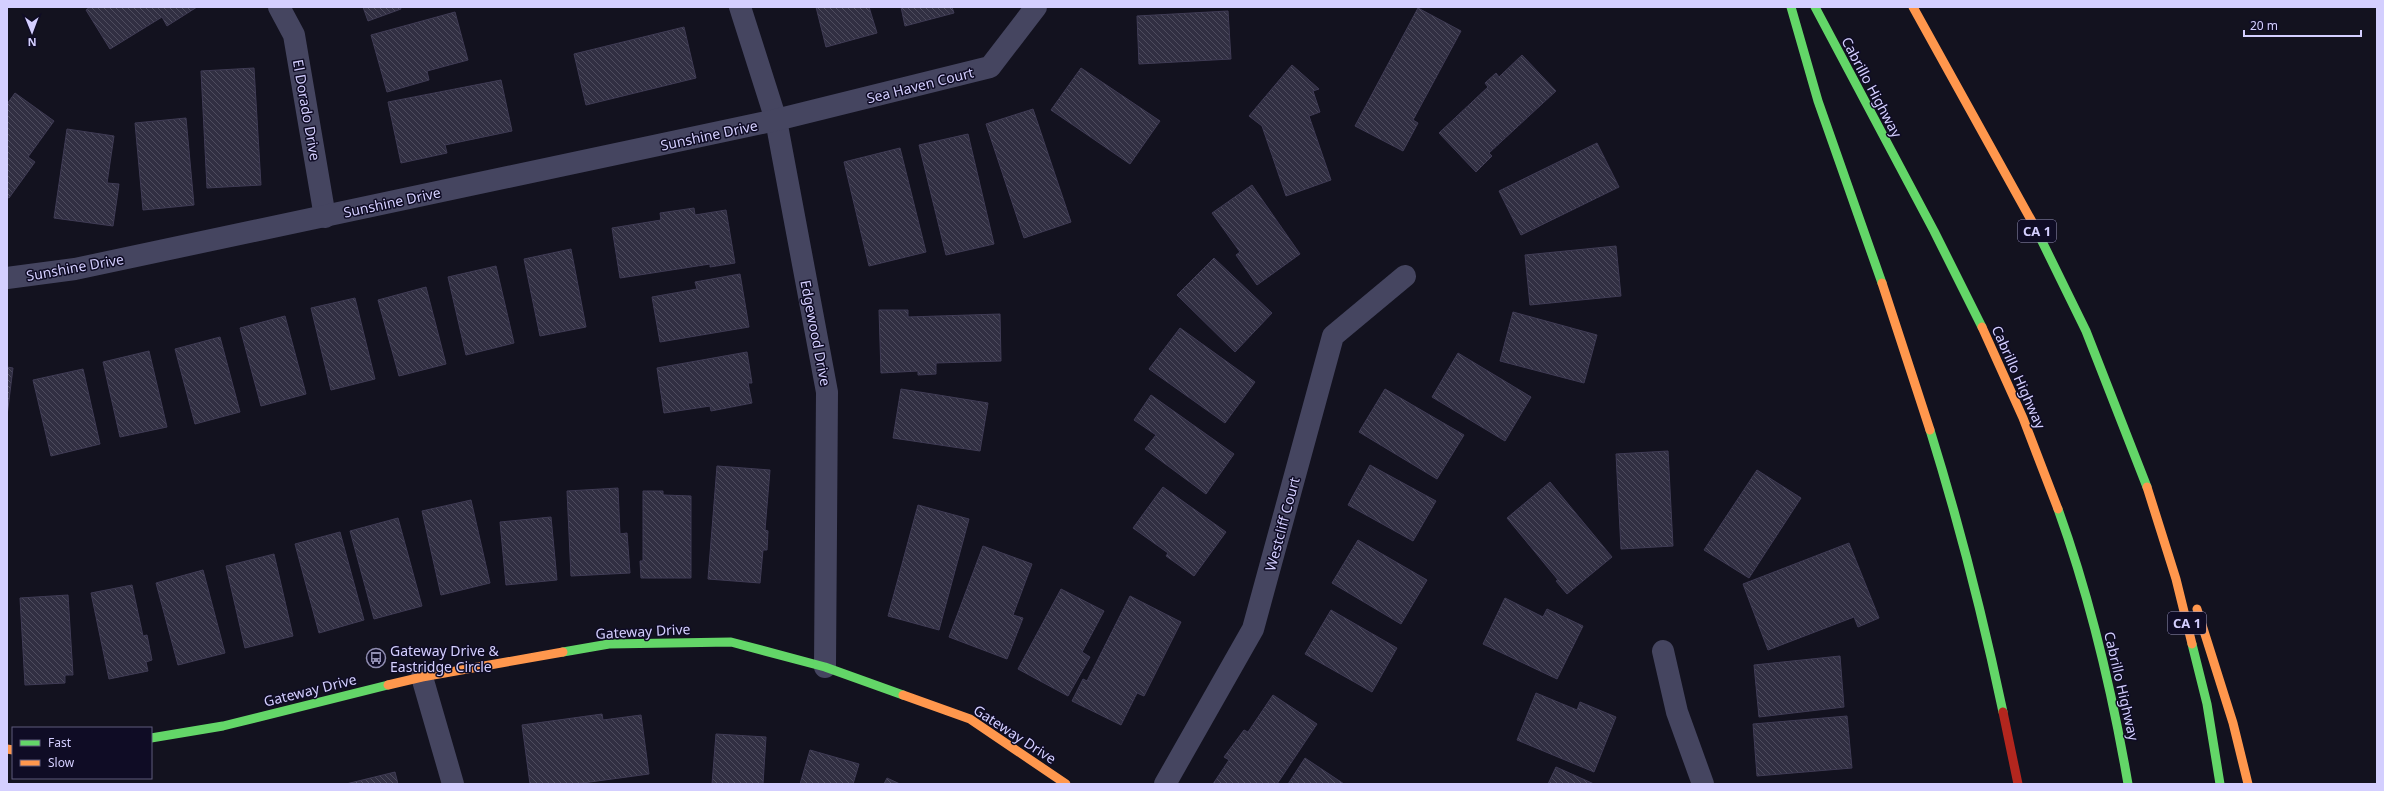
<svg xmlns="http://www.w3.org/2000/svg" width="2384" height="791" font-family="'Noto Sans',sans-serif">
	<style>
		.building { fill: url(#building-back-hatch); stroke: #3f3b54 }
		.lines { fill: none; stroke-linecap: round; stroke-linejoin: round }
		.street { stroke: #454560; stroke-width: 22 }
		.fast { stroke: #63d668; stroke-width: 9 }
		.slow { stroke: #ff974d; stroke-width: 9 }
		.jam { stroke: #b3261e; stroke-width: 9 }
		.labels { text-anchor: middle; dominant-baseline: central; stroke-width: 3; stroke-linejoin: round; paint-order: stroke }
		.shield { fill: #0f0c25; stroke: #9994be; stroke-width: 1 }
		.shield-label { font-size: 13px; font-weight: bold; fill: #d4cfff }
		.street-label { font-size: 14px; fill: #d4cfff; stroke: #0f0c25 }
		.poi-label { font-size: 14px; fill: #d4cfff; stroke: #0f0c25; text-anchor: start }
	</style>
	<defs>
		<pattern id="building-back-hatch" width="6" height="6" patternUnits="userSpaceOnUse"><rect width="6" height="6" fill="#312f42"/><path d="M-1 5l2 2M0 0l6 6M5-1l2 2" fill="none" stroke="#4e4c5e"/></pattern>
	</defs>
	<rect width="100%" height="100%" fill="#13121f"/>
	<!-- building -->
	<g class="building">
		<path d="M90 7H197L167 26 162 17 110 49 86 10Z"/>
		<path d="M363 7H400L401 9 368 21Z"/>
		<path d="M816 7H869L877 33 826 47Z"/>
		<path d="M901 7H952L954 13 905 26Z"/>
		<path d="M1418 8 1461 31 1413 120 1418 123 1403 151 1355 126Z"/>
		<path d="M1228 11 1231 59 1139 64 1137 16Z"/>
		<path d="M455 12 468 60 427 71 429 80 387 92 371 35Z"/>
		<path d="M684 27 696 78 586 105 574 54Z"/>
		<path d="M1522 55 1556 91 1489 153 1492 156 1476 172 1439 133 1488 87 1485 83 1496 73 1499 77Z"/>
		<path d="M1292 65 1319 89 1313 91 1320 112 1309 116 1331 180 1286 196 1262 126 1249 116Z"/>
		<path d="M254 68 261 185 207 188 201 71Z"/>
		<path d="M1081 68 1160 121 1130 164 1051 110Z"/>
		<path d="M501 80 512 131 445 145 447 153 401 163 388 102Z"/>
		<path d="M15 93 54 121 28 157 35 162 9 198 7 197V104Z"/>
		<path d="M1033 109 1071 222 1024 238 986 124Z"/>
		<path d="M186 118 194 205 143 210 135 123Z"/>
		<path d="M67 129 114 136 107 183 119 184 113 226 54 218Z"/>
		<path d="M968 134 994 244 946 255 919 145Z"/>
		<path d="M1597 143 1619 187 1521 235 1499 191Z"/>
		<path d="M900 148 926 252 869 266 844 162Z"/>
		<path d="M1252 185 1300 254 1257 285 1236 255 1240 252 1212 213Z"/>
		<path d="M694 208 695 215 726 210 735 263 710 267V264L620 278 612 228 661 220 660 213Z"/>
		<path d="M1616 246 1621 296 1530 305 1525 255Z"/>
		<path d="M571 249 586 327 540 336 524 259Z"/>
		<path d="M1214 258 1272 313 1235 352 1177 295Z"/>
		<path d="M496 266 514 343 466 355 448 277Z"/>
		<path d="M740 274 749 327 660 342 652 297 697 289 695 282Z"/>
		<path d="M426 287 446 364 399 376 378 300Z"/>
		<path d="M355 298 375 379 331 390 311 308Z"/>
		<path d="M879 310H908V317L1000 314 1001 361 936 363V374L918 375V371L881 373Z"/>
		<path d="M1513 312 1597 335 1584 383 1500 361Z"/>
		<path d="M285 316 306 394 261 406 240 328Z"/>
		<path d="M1180 328 1255 382 1225 423 1149 369Z"/>
		<path d="M220 337 240 412 195 424 175 349Z"/>
		<path d="M149 351 167 427 120 437 103 362Z"/>
		<path d="M747 352 752 383H748L752 403 711 411 710 406 664 413 657 368Z"/>
		<path d="M1458 353 1531 397 1505 441 1432 397Z"/>
		<path d="M7 367 13 368 7 416Z"/>
		<path d="M83 369 100 444 51 456 33 380Z"/>
		<path d="M901 389 988 403 980 451 893 438Z"/>
		<path d="M1385 389 1464 435 1437 479 1359 432Z"/>
		<path d="M1151 395 1234 454 1206 494 1145 449 1156 435 1134 420Z"/>
		<path d="M1668 451 1673 546 1621 549 1616 454Z"/>
		<path d="M1370 465 1436 501 1413 541 1348 505Z"/>
		<path d="M717 466 770 470 765 530 768 531 767 550H763L760 583 708 579Z"/>
		<path d="M1757 470 1801 498 1749 578 1704 550Z"/>
		<path d="M1550 482 1612 557 1567 594 1556 581 1558 580 1507 518Z"/>
		<path d="M1163 487 1226 532 1194 576 1166 556 1168 553 1133 528Z"/>
		<path d="M618 488 620 534 627 533 630 573 571 576 567 491Z"/>
		<path d="M643 491H663V495L691 496V578H641L640 561H643Z"/>
		<path d="M471 500 490 583 441 595 422 511Z"/>
		<path d="M918 505 969 519 939 630 888 616Z"/>
		<path d="M551 517 557 580 506 585 500 522Z"/>
		<path d="M398 518 422 606 374 619 350 531Z"/>
		<path d="M340 532 364 620 319 633 295 544Z"/>
		<path d="M1358 540 1427 580 1401 624 1332 583Z"/>
		<path d="M1849 543 1879 618 1858 627 1854 617 1768 650 1743 584Z"/>
		<path d="M983 546 1032 564 1013 615 1023 618 1007 659 949 637Z"/>
		<path d="M274 554 293 636 245 648 226 566Z"/>
		<path d="M203 570 225 653 178 665 156 583Z"/>
		<path d="M132 585 143 636 147 635 152 660 146 662 148 671 109 679 91 593Z"/>
		<path d="M1061 589 1104 611 1082 652 1090 657 1068 696 1018 669Z"/>
		<path d="M68 595 73 675H65V683L25 685 20 598Z"/>
		<path d="M1130 596 1181 622 1144 696 1137 693 1121 725 1072 701 1083 679 1087 681Z"/>
		<path d="M1505 598 1543 617 1547 609 1583 626 1557 679 1483 644Z"/>
		<path d="M1331 610 1397 648 1372 692 1305 654Z"/>
		<path d="M1840 656 1844 707 1759 717 1754 665Z"/>
		<path d="M1536 693 1577 710 1580 702 1616 717 1594 772 1517 740Z"/>
		<path d="M1273 695 1317 724 1277 784H1213L1229 760 1224 757 1244 730 1248 732Z"/>
		<path d="M602 714 603 720 641 715 649 774 575 784H530L522 725Z"/>
		<path d="M1847 716 1852 768 1757 776 1753 724Z"/>
		<path d="M716 734 766 737 763 784H712Z"/>
		<path d="M810 750 859 764 853 784H800Z"/>
		<path d="M1305 758 1344 784H1288Z"/>
		<path d="M1556 767 1594 784H1548Z"/>
		<path d="M395 772 398 784H346Z"/>
		<path d="M887 778 900 784H884Z"/>
	</g>
	<g class="lines">
		<!-- street -->
		<g class="street">
			<path d="M279 7 294 35 325 217"/>
			<path d="M740 7 776 120 827 392 825 667"/>
			<path d="M7 278 75 269 776 120 990 67 1036 7"/>
			<path d="M1663 651 1677 712 1703 784"/>
			<path d="M422 677 453 784"/>
			<path d="M1165 784 1253 629 1333 336 1405 276"/>
		</g>
		<!-- fast -->
		<g class="fast">
			<path d="M1791 7 1818 101 1882 283"/>
			<path d="M1815 7 1934 231 1982 327"/>
			<path d="M2035 227 2086 331 2147 487"/>
			<path d="M1930 430C1959 523 1983 617 2003 712"/>
			<path d="M2058 509C2090 598 2112 691 2128 784"/>
			<path d="M2192 644 2207 704 2220 784"/>
			<path d="M563 652 609 644 731 642 825 667 903 695"/>
			<path d="M151 738 223 726 388 685"/>
		</g>
		<!-- slow -->
		<g class="slow">
			<path d="M1913 7 2035 227"/>
			<path d="M1882 283 1930 430"/>
			<path d="M1982 327 2023 418 2058 509"/>
			<path d="M2147 487 2176 579 2192 644"/>
			<path d="M2197 609 2233 723 2248 784"/>
			<path d="M388 685 422 677 563 652"/>
			<path d="M903 695 970 719 1066 784"/>
			<path d="M7 749 13 750"/>
		</g>
		<!-- jam -->
		<path class="jam" d="M2003 712 2018 784"/>
	</g>
	<!-- icons -->
	<defs>
		<g id="bus-ring" transform="scale(1)"><circle r="9.5" fill="#0f0c25" stroke="#908db1" stroke-width="1.5"/><path d="M-5-6H5V4H4V6H2V4H-2V6H-4V4H-5ZM-3.5-4V0h7V-4ZM-3.5 1.2v1.5H-2V1.2ZM2 1.2v1.5H3.5V1.2Z" fill="#908db1"/></g>
	</defs>
	<g fill-rule="evenodd">
		<use href="#bus-ring" x="376" y="658"/>
	</g>
	<g class="labels">
		<!-- shield labels -->
		<g class="shield">
			<rect x="2018" y="220" width="38" height="22" rx="3"/>
			<rect x="2168" y="612" width="38" height="22" rx="3"/>
		</g>
		<g class="shield-label">
			<text x="2037" y="231">CA 1</text>
			<text x="2187" y="623">CA 1</text>
		</g>
		<!-- street labels -->
		<g class="street-label">
			<text transform="translate(920 85) rotate(-14)">Sea Haven Court</text>
			<text transform="translate(1872 87) rotate(62)">Cabrillo Highway</text>
			<text transform="translate(307 110) rotate(80)">El Dorado Drive</text>
			<text transform="translate(709 135) rotate(-12)">Sunshine Drive</text>
			<text transform="translate(392 202) rotate(-12)">Sunshine Drive</text>
			<text transform="translate(75 267) rotate(-10)">Sunshine Drive</text>
			<text transform="translate(816 333) rotate(79)">Edgewood Drive</text>
			<text transform="translate(2019 377) rotate(66)">Cabrillo Highway</text>
			<text transform="translate(1282 524) rotate(-75)">Westcliff Court</text>
			<text transform="translate(643 631) rotate(-3)">Gateway Drive</text>
			<text transform="translate(2122 686) rotate(77)">Cabrillo Highway</text>
			<text transform="translate(310 690) rotate(-14)">Gateway Drive</text>
			<text transform="translate(1015 734) rotate(33)">Gateway Drive</text>
		</g>
		<!-- poi labels -->
		<g class="poi-label">
			<text x="390" y="650">Gateway Drive &amp;<tspan x="390" dy="16">Eastridge Circle</tspan></text>
		</g>
	</g>
	<!-- border -->
	<rect width="2384" height="791" fill="none" stroke="#d4cfff" stroke-width="16"/>
	<!-- legend -->
	<rect x="12" y="727" width="140" height="52" fill="#0f0c25" stroke="#5e5a7c"/>
	<rect x="20" y="740" width="20" height="6" fill="#63d668" stroke="#5e5a7c"/>
	<text x="48" y="747" font-size="12" fill="#d4cfff">Fast</text>
	<rect x="20" y="760" width="20" height="6" fill="#ff974d" stroke="#5e5a7c"/>
	<text x="48" y="767" font-size="12" fill="#d4cfff">Slow</text>
	<!-- north arrow -->
	<g transform="translate(32 32) rotate(179)" stroke="#0f0c25" stroke-width="3" paint-order="stroke">
	<path d="M0-3L7 15L0 10L-7 15Z" fill="#d4cfff"/>
	<text y="-6" font-size="11" font-weight="bold" text-anchor="middle" fill="#d4cfff">N</text>
	</g>
	<!-- scale -->
	<path d="M2244 30v6h117v-6" fill="none" stroke="#d4cfff" stroke-width="2"/>
	<text x="2250" y="30" font-size="12" fill="#d4cfff" stroke="#0f0c25" stroke-width="3" paint-order="stroke">20 m</text>
</svg>
